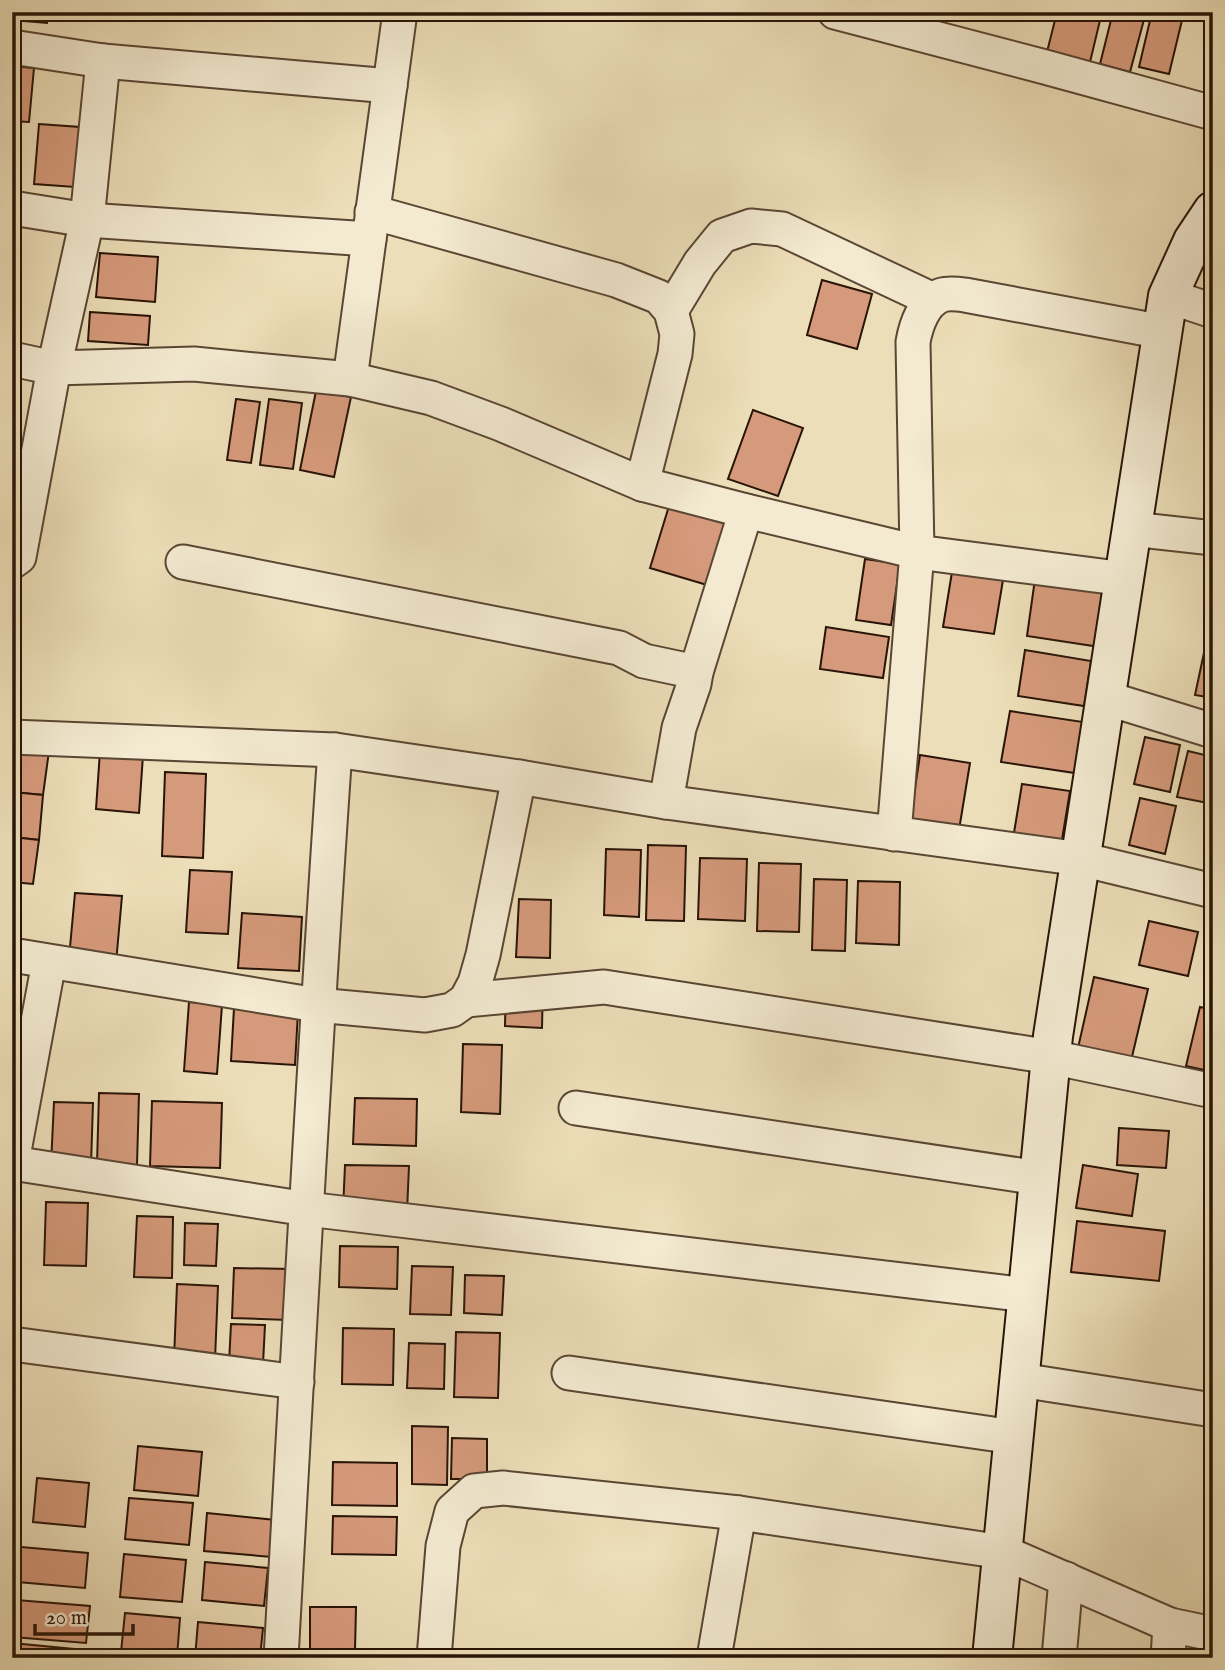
<svg xmlns="http://www.w3.org/2000/svg" width="1225" height="1670" font-family="'IM FELL English',serif">
	<style>
		.building { fill: #d59a7b; stroke: #291407; stroke-width: 2 }
		.lines { fill: none; stroke-linecap: round; stroke-linejoin: round }
		.minor-casing { stroke: #5a4633; stroke-width: 37 }
		.secondary-casing { stroke: #291407; stroke-width: 42 }
		.minor { stroke: #f3ead1; stroke-width: 33 }
		.secondary { stroke: #f3ead1; stroke-width: 38 }
	</style>
	<rect width="100%" height="100%" fill="#ecdeb8"/>
	<filter id="stains"><feTurbulence type="fractalNoise" baseFrequency=".00286" numOctaves="4"/><feColorMatrix values="0 0 0 0 .2 0 0 0 0 .09 0 0 0 0 .02 0 0 0 .5 -.17"/></filter>
	<radialGradient id="worn" r=".72"><stop offset=".6" stop-color="#630" stop-opacity="0"/><stop offset="1" stop-color="#630" stop-opacity=".3"/></radialGradient>
	<!-- building -->
	<g class="building">
		<path d="M12 12H47V23L12 20Z"/>
		<path d="M1057 12H1102L1090 62 1047 52Z"/>
		<path d="M1113 12H1146L1130 72 1100 64Z"/>
		<path d="M1152 12H1184L1169 74 1139 67Z"/>
		<path d="M12 66 34 68 29 122 12 121Z"/>
		<path d="M39 124 80 127 75 187 34 184Z"/>
		<path d="M100 253 158 257 155 302 96 297Z"/>
		<path d="M822 280 872 294 857 349 807 335Z"/>
		<path d="M90 312 150 316 148 345 88 341Z"/>
		<path d="M316 391 351 397 334 477 300 470Z"/>
		<path d="M236 399 260 402 251 463 227 460Z"/>
		<path d="M269 399 302 403 293 469 260 465Z"/>
		<path d="M753 410 803 428 778 496 728 479Z"/>
		<path d="M669 506 726 524 707 585 650 568Z"/>
		<path d="M865 559 900 564 891 625 856 620Z"/>
		<path d="M952 572 1003 580 994 634 943 627Z"/>
		<path d="M1035 579 1109 590 1100 647 1027 636Z"/>
		<path d="M826 627 889 637 883 678 820 669Z"/>
		<path d="M1205 648 1213 650V698L1195 695Z"/>
		<path d="M1025 650 1091 661 1084 706 1018 696Z"/>
		<path d="M1010 711 1083 722 1075 773 1001 762Z"/>
		<path d="M1145 737 1180 745 1170 792 1134 784Z"/>
		<path d="M12 747 49 751 43 795 12 792Z"/>
		<path d="M100 751 143 755 139 813 96 809Z"/>
		<path d="M1188 751 1213 757V804L1177 797Z"/>
		<path d="M920 755 970 763 958 836 909 828Z"/>
		<path d="M165 772 206 774 203 858 162 856Z"/>
		<path d="M1022 784 1070 791 1060 852 1012 845Z"/>
		<path d="M12 792 43 795 39 840 12 837Z"/>
		<path d="M1140 798 1176 806 1165 854 1129 845Z"/>
		<path d="M12 837 39 840 33 884 12 882Z"/>
		<path d="M648 845 686 846 684 921 646 920Z"/>
		<path d="M606 849 641 850 639 917 604 915Z"/>
		<path d="M700 858 747 859 745 921 698 919Z"/>
		<path d="M759 863 801 864 799 932 757 931Z"/>
		<path d="M190 870 232 872 228 934 186 932Z"/>
		<path d="M814 879 847 880 845 951 812 950Z"/>
		<path d="M858 881 900 882 899 945 856 943Z"/>
		<path d="M75 893 122 896 116 963 69 958Z"/>
		<path d="M519 899 551 900 550 958 516 957Z"/>
		<path d="M242 913 302 917 299 971 238 968Z"/>
		<path d="M1149 921 1198 932 1188 976 1139 965Z"/>
		<path d="M1094 977 1148 989 1131 1061 1078 1048Z"/>
		<path d="M506 981 543 982 542 1028 505 1026Z"/>
		<path d="M189 1002 222 1005 217 1074 184 1071Z"/>
		<path d="M1200 1007 1213 1010V1072L1186 1066Z"/>
		<path d="M234 1008 298 1012 295 1065 231 1061Z"/>
		<path d="M463 1044 502 1045 500 1114 461 1112Z"/>
		<path d="M99 1093 139 1094 137 1165 97 1164Z"/>
		<path d="M355 1098 417 1099 416 1146 353 1144Z"/>
		<path d="M152 1101 222 1103 220 1168 150 1166Z"/>
		<path d="M54 1102 93 1103 91 1165 51 1164Z"/>
		<path d="M1119 1128 1169 1131 1166 1168 1117 1165Z"/>
		<path d="M345 1165 409 1166 407 1212 343 1210Z"/>
		<path d="M1083 1165 1138 1174 1132 1216 1076 1208Z"/>
		<path d="M46 1202 88 1203 86 1266 44 1265Z"/>
		<path d="M137 1216 173 1217 172 1278 134 1277Z"/>
		<path d="M1077 1221 1165 1231 1159 1281 1071 1272Z"/>
		<path d="M185 1223 218 1224 216 1266 184 1265Z"/>
		<path d="M340 1246 398 1247 397 1289 339 1287Z"/>
		<path d="M412 1266 453 1267 451 1315 410 1314Z"/>
		<path d="M234 1268 290 1269 288 1320 232 1318Z"/>
		<path d="M465 1275 504 1276 502 1315 464 1313Z"/>
		<path d="M177 1284 218 1286 215 1360 174 1359Z"/>
		<path d="M231 1324 265 1325 263 1364 229 1363Z"/>
		<path d="M343 1328 394 1329 393 1385 342 1384Z"/>
		<path d="M456 1332 500 1333 498 1398 454 1397Z"/>
		<path d="M409 1343 445 1344 444 1389 407 1388Z"/>
		<path d="M412 1426 448 1427 447 1485 412 1484Z"/>
		<path d="M452 1438 487 1439V1479H451Z"/>
		<path d="M138 1446 202 1452 198 1496 134 1490Z"/>
		<path d="M333 1462 397 1463V1506L332 1505Z"/>
		<path d="M37 1478 89 1483 85 1527 33 1522Z"/>
		<path d="M129 1498 193 1503 189 1545 125 1539Z"/>
		<path d="M207 1513 275 1520 272 1557 204 1551Z"/>
		<path d="M333 1516 397 1517 396 1555 332 1554Z"/>
		<path d="M21 1547 88 1553 85 1588 18 1582Z"/>
		<path d="M124 1554 186 1560 182 1602 120 1597Z"/>
		<path d="M205 1562 268 1568 264 1606 202 1600Z"/>
		<path d="M16 1600 90 1606 86 1643 13 1637Z"/>
		<path d="M310 1607H356L355 1650H310Z"/>
		<path d="M125 1613 180 1618 177 1657 121 1652Z"/>
		<path d="M198 1622 263 1628 260 1658H195Z"/>
		<path d="M12 1643 84 1650 83 1658H12Z"/>
	</g>
	<g class="lines">
		<!-- minor casing -->
		<g class="minor-casing">
			<g id="minor">
				<path d="M835 12 1045 67 1213 113"/>
				<path d="M12 47 103 61 390 86"/>
				<path d="M12 208 87 220 369 239"/>
				<path d="M372 212 616 280 659 297 671 311 677 334 675 354 642 484"/>
				<path d="M1168 296 1213 311"/>
				<path d="M671 311 700 263 722 236 751 226 782 229 933 300"/>
				<path d="M12 359 54 368 194 364 350 379 431 398 501 424 642 484 746 511 917 552 1125 579"/>
				<path d="M350 379 400 12"/>
				<path d="M1132 529 1213 538"/>
				<path d="M12 562 19 557 54 368 87 220 103 61"/>
				<path d="M183 562 619 648 644 661 696 672 694 684 679 728 666 802"/>
				<path d="M696 672 746 511"/>
				<path d="M1106 698 1213 731"/>
				<path d="M12 737 335 750 519 777 666 802 1081 859 1213 891"/>
				<path d="M894 834 917 552 913 342C916 325 924 301 942 295 948 293 958 294 965 295L1163 332"/>
				<path d="M12 955 317 1005 425 1015 452 1010 466 1000 475 983 483 955 519 777"/>
				<path d="M466 1000 604 987 1051 1057 1213 1091"/>
				<path d="M576 1108 1039 1178"/>
				<path d="M12 1162 49 962"/>
				<path d="M12 1163 307 1209 1028 1295"/>
				<path d="M12 1344 297 1382"/>
				<path d="M569 1373 1014 1437"/>
				<path d="M1020 1380 1213 1410"/>
				<path d="M281 1658C298 1355 314 1052 335 750"/>
				<path d="M434 1658 443 1546 452 1511 474 1491 503 1488 739 1513 1003 1552 1170 1625"/>
				<path d="M714 1658 739 1513"/>
				<path d="M1059 1658 1066 1579"/>
				<path d="M1168 1658 1170 1625 1213 1634"/>
			</g>
		</g>
		<!-- secondary casing -->
		<g class="secondary-casing">
			<path id="secondary" d="M992 1658 1053 1036 1168 296 1193 241 1213 211"/>
		</g>
		<!-- minor -->
		<use href="#minor" class="minor"/>
		<!-- secondary -->
		<use href="#secondary" class="secondary"/>
	</g>
	<!-- margin -->
	<rect width="1225" height="1670" fill="none" stroke="#ecdeb8" stroke-width="42"/>
	<rect x="14" y="14" width="1197" height="1642" fill="none" stroke="#291407" stroke-width="3.5"/>
	<rect x="21" y="21" width="1183" height="1628" fill="none" stroke="#291407" stroke-width="2"/>
	<!-- scale -->
	<path d="M35 1624v10h98v-10" fill="none" stroke="#291407" stroke-width="3.5"/>
	<text x="46" y="1624" font-size="21" fill="#291407" stroke="#f3ead1" stroke-width="5" paint-order="stroke">20 m</text>
	<rect width="100%" height="100%" filter="url(#stains)"/>
	<rect width="100%" height="100%" fill="url(#worn)"/>
</svg>
